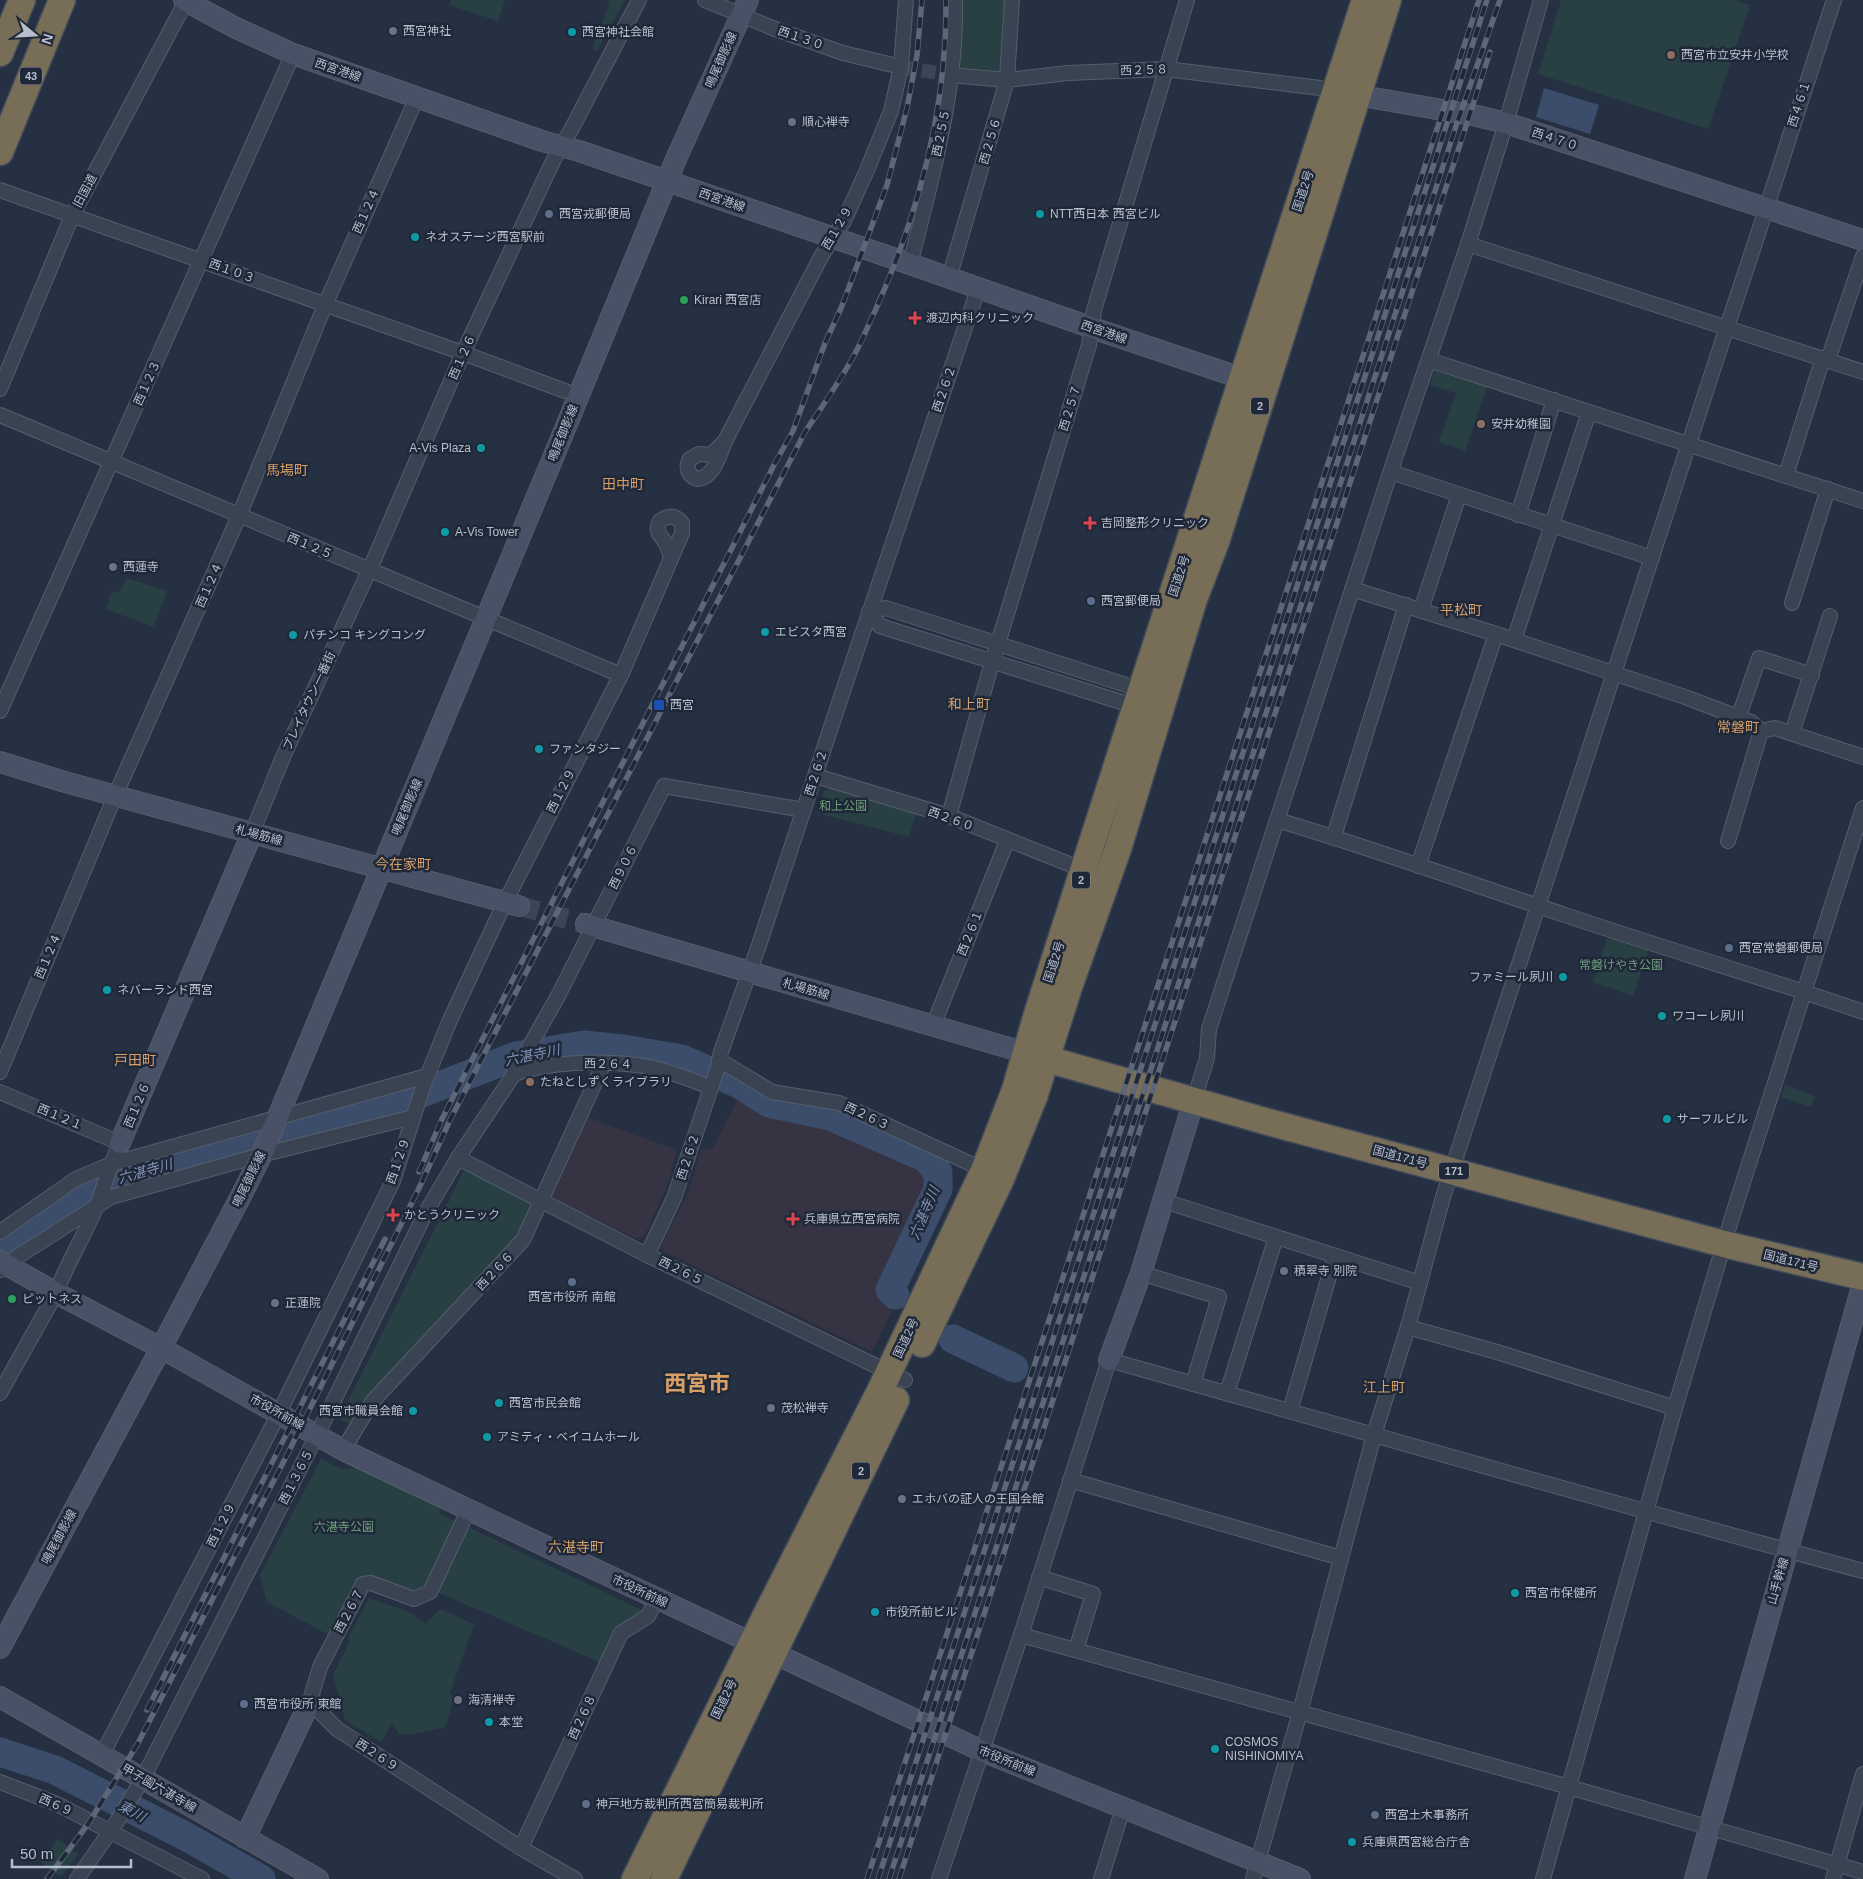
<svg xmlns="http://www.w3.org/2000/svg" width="1863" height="1879" font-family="Helvetica,'Noto Sans JP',sans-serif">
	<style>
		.medical { fill: #363343 }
		.green { fill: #283f44 }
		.water { fill: #3b4d6b }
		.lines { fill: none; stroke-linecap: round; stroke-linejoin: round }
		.river { stroke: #3b4d6b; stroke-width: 29 }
		.street-tunnel { stroke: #3c4558; stroke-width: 14; stroke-dasharray: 14 7; stroke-linecap: butt }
		.secondary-tunnel { stroke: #3c4558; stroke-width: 20; stroke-dasharray: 20 10; stroke-linecap: butt }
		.street-casing { stroke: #565e6d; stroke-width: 16 }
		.secondary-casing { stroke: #565e6d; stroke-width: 22 }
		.highway-casing { stroke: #424b5a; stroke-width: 29 }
		.street { stroke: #3a4352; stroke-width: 14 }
		.secondary { stroke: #485165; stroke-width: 20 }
		.highway { stroke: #786d57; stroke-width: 26 }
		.rail-casing { stroke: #5c6779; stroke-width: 5.5 }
		.rail { stroke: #1f2838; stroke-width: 4; stroke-dasharray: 11; stroke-linecap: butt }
		.worship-dot { fill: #6b7280; stroke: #1f2838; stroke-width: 2 }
		.culture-dot { fill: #0f9aa8; stroke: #1f2838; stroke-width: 2 }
		.education-dot { fill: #8d6e63; stroke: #1f2838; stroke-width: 2 }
		.service-dot { fill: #5c6f8a; stroke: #1f2838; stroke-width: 2 }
		.leisure-dot { fill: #2e9e5b; stroke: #1f2838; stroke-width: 2 }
		.health-dot { fill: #e0444e; stroke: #1f2838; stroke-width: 2 }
		.transit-dot { fill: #1a4fb4; stroke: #1f2838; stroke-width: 2 }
		.labels { text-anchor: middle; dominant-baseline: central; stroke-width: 5; stroke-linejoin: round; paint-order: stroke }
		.shield { fill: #1f2838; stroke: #8a91a0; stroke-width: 1 }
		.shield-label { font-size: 11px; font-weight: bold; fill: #b8becc }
		.poi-label { font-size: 12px; fill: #b8becc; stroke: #1f2838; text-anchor: start }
		.street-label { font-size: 12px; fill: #b8becc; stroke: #1f2838 }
		.park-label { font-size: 12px; fill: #6e9d7c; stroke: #1f2838 }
		.neighbourhood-label { font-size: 14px; fill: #d89f67; stroke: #1f2838 }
		.water-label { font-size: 14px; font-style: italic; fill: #7e92b3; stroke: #1f2838 }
		.town-label { font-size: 22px; font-weight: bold; fill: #d89f67; stroke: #1f2838 }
	</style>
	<rect width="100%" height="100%" fill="#263043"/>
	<!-- medical -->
	<g class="medical">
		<path d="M740 1095 768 1111 821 1122 921 1167 929 1174 927 1186 889 1270 908 1278 872 1352 663 1251 661 1246 688 1193 702 1147 711 1151Z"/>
		<path d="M584 1116 677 1150 667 1187 644 1236 635 1238 551 1199 549 1193Z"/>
	</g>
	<!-- green -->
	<g class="green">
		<path d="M451 0H505L498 21 449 5Z"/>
		<path d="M606 0H625L597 51 592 49 610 2Z"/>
		<path d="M959 0H1005L1003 67 999 73 958 69Z"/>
		<path d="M1561 0H1735L1750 5 1708 129 1538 74Z"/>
		<path d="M1435 369 1488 384 1465 451 1439 442 1456 393 1430 385Z"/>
		<path d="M126 579H130L167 591 154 627 106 609 112 591 119 593Z"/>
		<path d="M831 788 916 813 909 837 817 813 824 791Z"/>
		<path d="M1608 935 1649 948 1633 996 1593 982Z"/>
		<path d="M1785 1085 1815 1096 1811 1107 1781 1097Z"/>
		<path d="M465 1168 529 1201 532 1208 522 1231 366 1398 350 1424 339 1419Z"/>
		<path d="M321 1459 342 1469 360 1468 442 1506 439 1513 456 1521 424 1586 409 1593 362 1576 329 1635 267 1602 260 1575Z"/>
		<path d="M468 1527 642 1610 639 1617 602 1663 437 1592Z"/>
		<path d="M369 1598 409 1612 426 1624 440 1609 474 1624 450 1693 454 1697 446 1727 414 1734H399L392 1724 381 1742 345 1720 333 1675 350 1641 348 1638Z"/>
		<path d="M57 1839 78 1854 61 1877 40 1862Z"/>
	</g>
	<!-- water -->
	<path class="water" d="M1544 88 1599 105 1590 134 1536 117Z"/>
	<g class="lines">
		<!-- river -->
		<g class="river">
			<path d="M0 1250 84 1193 121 1176 287 1134 396 1103 516 1056 584 1045 623 1049 682 1059 739 1084 769 1103 830 1116 926 1158 938 1172V1189L890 1290 895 1295"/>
			<path d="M953 1339 1014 1368"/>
			<path d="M0 1752 55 1770 185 1836 261 1879"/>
		</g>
		<!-- street-tunnel -->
		<path class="street-tunnel" d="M901 67 950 75"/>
		<!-- secondary-tunnel -->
		<path class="secondary-tunnel" d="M519 906 586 924"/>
		<!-- street casing -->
		<g class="street-casing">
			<g id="street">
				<path d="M705 0 775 29 843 53 901 67"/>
				<path d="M950 75 1007 80 1068 73 1166 69 1320 88 1336 91"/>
				<path d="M0 190 463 353 565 391"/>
				<path d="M1468 244 1863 372"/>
				<path d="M910 264C932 178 957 90 955 0"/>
				<path d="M949 278 1007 80 1012 0"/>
				<path d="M1429 360 1863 501"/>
				<path d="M1828 360 1863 256"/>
				<path d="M0 389 72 216 186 1"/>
				<path d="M0 415 621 675"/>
				<path d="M725 441 822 255 844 221 867 170 891 111 901 67 906 0"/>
				<path d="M725 441C720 454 714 478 697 479 688 475 685 468 690 459L699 454 711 455Z"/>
				<path d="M1391 472 1652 558"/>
				<path d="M1786 475 1823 358"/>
				<path d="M1518 515 1554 400"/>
				<path d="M1352 589 1496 634 1685 697 1751 722 1761 731 1775 728 1863 757"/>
				<path d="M1792 603 1828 489"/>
				<path d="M1421 610 1459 495"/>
				<path d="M869 612 880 626 1140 708"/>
				<path d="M869 612 886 608 1145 691"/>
				<path d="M1514 640 1589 412"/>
				<path d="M0 711 293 54"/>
				<path d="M1739 716 1759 658 1812 675"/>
				<path d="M1792 733 1830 616"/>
				<path d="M816 776 949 816 1084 870"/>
				<path d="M949 816 989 673 1089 345 1094 310 1187 0"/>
				<path d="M1277 820C1375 849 1471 884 1568 916 1666 949 1765 978 1863 1012"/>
				<path d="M252 833 283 757 369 571 463 353 553 161 572 128 639 0"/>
				<path d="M1334 836 1406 605"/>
				<path d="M1728 841 1761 731"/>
				<path d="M1418 866 1496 634"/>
				<path d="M933 1026 1007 841"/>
				<path d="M719 1060 772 1092 839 1103 984 1170"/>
				<path d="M0 1072 115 796 239 516 325 305 417 97"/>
				<path d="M514 1074 558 996 664 786 804 810"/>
				<path d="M0 1092 120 1143C111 1163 105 1184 97 1205 85 1235 67 1263 56 1293L0 1393"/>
				<path d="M1194 1100 1207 1058 1209 1029 1393 464 1468 244 1506 123 1541 0"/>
				<path d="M458 1158 647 1255 905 1380"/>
				<path d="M1164 1201 1420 1283"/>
				<path d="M0 1232 76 1179 111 1164 427 1076"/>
				<path d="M647 1255 674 1198 718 1067 721 1052 758 948 838 706 978 289"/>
				<path d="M1 1270 6 1264 111 1197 261 1155 413 1117"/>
				<path d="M1141 1273 1219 1297 1193 1384"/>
				<path d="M1408 1327 1497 1352 1675 1408"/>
				<path d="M1227 1393 1276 1237"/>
				<path d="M1290 1411 1335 1256"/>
				<path d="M343 1450 372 1402 523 1240 604 1063"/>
				<path d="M1070 1480 1341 1558"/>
				<path d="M469 1509 430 1592 414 1599 371 1583 363 1584 320 1667 309 1704 321 1713 337 1729 521 1848 575 1879"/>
				<path d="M1039 1577 1093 1594 1076 1650"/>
				<path d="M1021 1635 1569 1787 1863 1872"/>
				<path d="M102 1755 279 1413 393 1181 424 1084 450 1020 505 902 621 675 682 533V523C675 515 668 515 660 521 654 532 661 535 666 544 668 548 670 553 671 557"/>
				<path d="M0 1782 57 1804 202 1879"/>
				<path d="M521 1848 621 1633 648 1616 657 1599"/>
				<path d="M77 1879 116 1823 142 1780 317 1435 426 1212 458 1158 514 1074C548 1062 600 1060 637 1065 662 1068 686 1078 710 1087"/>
				<path d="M939 1879 1021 1635 1109 1360C1360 1431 1611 1503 1863 1571"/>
				<path d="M1101 1879 1123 1808"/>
				<path d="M1253 1879 1300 1712 1374 1435 1408 1327 1443 1197 1727 327C1764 218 1798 109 1834 0"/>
				<path d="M1543 1879 1675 1408 1732 1217 1863 808"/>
				<path d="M1833 1879 1863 1774"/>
			</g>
		</g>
		<!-- secondary casing -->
		<g class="secondary-casing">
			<g id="secondary">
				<path d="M184 0 236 28 293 54 542 141 579 151 910 264 1110 334 1256 383"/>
				<path d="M1345 93 1477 116 1506 123 1863 240"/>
				<path d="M0 762 65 782 519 906"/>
				<path d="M586 924 1026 1053"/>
				<path d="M120 1143 252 833"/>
				<path d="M0 1261 56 1293 161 1348 343 1450 543 1545 982 1751 1300 1879"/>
				<path d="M1109 1360 1141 1273 1194 1100"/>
				<path d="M0 1648 161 1348 242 1194 264 1150 555 453 676 159 748 0"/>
				<path d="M0 1697 318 1879"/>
				<path d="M245 1838 309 1704"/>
				<path d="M1695 1879 1863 1283"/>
			</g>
		</g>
		<!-- highway casing -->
		<g class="highway-casing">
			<g id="highway">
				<path d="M0 53 22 0"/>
				<path d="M0 152 62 0"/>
				<path d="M1029 1054 1272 1123 1724 1244 1863 1277"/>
				<path d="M922 1344 1001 1179 1034 1097 1069 987 1118 849 1194 599 1216 542 1388 0"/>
				<path d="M635 1879 768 1611 880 1391 984 1170 1015 1090 1038 1011 1126 737 1365 0"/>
				<path d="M664 1879 896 1400"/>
			</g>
		</g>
		<!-- street -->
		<use href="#street" class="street"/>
		<!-- secondary -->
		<use href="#secondary" class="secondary"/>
		<!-- highway -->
		<use href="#highway" class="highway"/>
		<!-- rail casing -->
		<g class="rail-casing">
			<g id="rail">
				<path d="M419 1172 442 1119 775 463 793 431 825 343 842 306 887 185 907 108 917 55 922 0"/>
				<path d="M147 1710 385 1239"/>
				<path d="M47 1879 88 1824 137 1745 287 1455 421 1184 449 1122 805 432C821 408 838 384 852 359 861 344 867 327 875 311 919 213 947 108 946 0"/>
				<path d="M867 1879 1479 0"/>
				<path d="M878 1879 1487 0"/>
				<path d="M889 1879 1457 123 1500 0"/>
				<path d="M899 1879 1141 1126 1490 52"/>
			</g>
		</g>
		<!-- rail -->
		<use href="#rail" class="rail"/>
	</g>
	<!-- markers -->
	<g class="worship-dot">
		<circle cx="393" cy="31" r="5"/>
		<circle cx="792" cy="122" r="5"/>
		<circle cx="113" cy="567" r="5"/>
		<circle cx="1284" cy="1271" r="5"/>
		<circle cx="275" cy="1303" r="5"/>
		<circle cx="771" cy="1408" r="5"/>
		<circle cx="902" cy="1499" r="5"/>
		<circle cx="458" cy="1700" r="5"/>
	</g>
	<g class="culture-dot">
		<circle cx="572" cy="32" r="5"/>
		<circle cx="1040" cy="214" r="5"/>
		<circle cx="415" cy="237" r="5"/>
		<circle cx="481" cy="448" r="5"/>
		<circle cx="445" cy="532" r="5"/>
		<circle cx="765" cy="632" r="5"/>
		<circle cx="293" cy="635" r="5"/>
		<circle cx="539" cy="749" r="5"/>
		<circle cx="1563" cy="977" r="5"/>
		<circle cx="107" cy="990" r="5"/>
		<circle cx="1662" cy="1016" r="5"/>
		<circle cx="1667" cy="1119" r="5"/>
		<circle cx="499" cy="1403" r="5"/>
		<circle cx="413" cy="1411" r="5"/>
		<circle cx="487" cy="1437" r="5"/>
		<circle cx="1515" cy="1593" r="5"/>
		<circle cx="875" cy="1612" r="5"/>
		<circle cx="489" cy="1722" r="5"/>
		<circle cx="1215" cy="1749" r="5"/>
		<circle cx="1352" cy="1842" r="5"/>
	</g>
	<g class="education-dot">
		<circle cx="1671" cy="55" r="5"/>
		<circle cx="1481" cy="424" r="5"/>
		<circle cx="530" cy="1082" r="5"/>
	</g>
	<g class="service-dot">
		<circle cx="549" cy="214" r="5"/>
		<circle cx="1091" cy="601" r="5"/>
		<circle cx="1729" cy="948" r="5"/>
		<circle cx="572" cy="1282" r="5"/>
		<circle cx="244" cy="1704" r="5"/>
		<circle cx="586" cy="1804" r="5"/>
		<circle cx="1375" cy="1815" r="5"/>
	</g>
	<g class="leisure-dot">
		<circle cx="684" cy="300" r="5"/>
		<circle cx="12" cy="1299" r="5"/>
	</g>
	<g class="health-dot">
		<path d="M912.5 310.5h5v5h5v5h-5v5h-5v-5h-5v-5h5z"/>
		<path d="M1087.5 515.5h5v5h5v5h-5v5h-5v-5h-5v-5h5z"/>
		<path d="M390.5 1207.5h5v5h5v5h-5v5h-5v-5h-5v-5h5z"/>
		<path d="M790.5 1211.5h5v5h5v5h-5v5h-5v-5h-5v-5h5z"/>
	</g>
	<rect class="transit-dot" x="653" y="699" width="12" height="12" rx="2.5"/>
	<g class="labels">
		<!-- shield labels -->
		<g class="shield">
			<rect x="20" y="67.5" width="22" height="17" rx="4"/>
			<rect x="1251" y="397.5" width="18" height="17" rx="4"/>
			<rect x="1072" y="871.5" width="18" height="17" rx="4"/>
			<rect x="1439" y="1162.5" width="30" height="17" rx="4"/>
			<rect x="852" y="1462.5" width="18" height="17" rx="4"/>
		</g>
		<g class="shield-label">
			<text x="31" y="76">43</text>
			<text x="1260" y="406">2</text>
			<text x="1081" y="880">2</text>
			<text x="1454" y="1171">171</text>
			<text x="861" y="1471">2</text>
		</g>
		<!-- poi labels -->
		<g class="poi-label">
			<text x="403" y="31">西宮神社</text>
			<text x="582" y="32">西宮神社会館</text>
			<text x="1681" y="55">西宮市立安井小学校</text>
			<text x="802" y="122">順心禅寺</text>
			<text x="559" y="214">西宮戎郵便局</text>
			<text x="1050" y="214">NTT西日本 西宮ビル</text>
			<text x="425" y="237">ネオステージ西宮駅前</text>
			<text x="694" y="300">Kirari 西宮店</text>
			<text x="926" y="318">渡辺内科クリニック</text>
			<text x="1491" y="424">安井幼稚園</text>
			<text x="471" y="448" text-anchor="end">A-Vis Plaza</text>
			<text x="1101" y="523">吉岡整形クリニック</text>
			<text x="455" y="532">A-Vis Tower</text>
			<text x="123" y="567">西蓮寺</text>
			<text x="1101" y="601">西宮郵便局</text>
			<text x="775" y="632">エビスタ西宮</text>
			<text x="303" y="635">パチンコ キングコング</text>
			<text x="670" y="705">西宮</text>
			<text x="549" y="749">ファンタジー</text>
			<text x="1739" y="948">西宮常磐郵便局</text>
			<text x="1553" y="977" text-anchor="end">ファミール夙川</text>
			<text x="117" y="990">ネバーランド西宮</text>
			<text x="1672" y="1016">ワコーレ夙川</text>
			<text x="540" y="1082">たねとしずくライブラリ</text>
			<text x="1677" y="1119">サーフルビル</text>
			<text x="404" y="1215">かとうクリニック</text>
			<text x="804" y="1219">兵庫県立西宮病院</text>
			<text x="1294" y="1271">積翠寺 別院</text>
			<text x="572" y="1297" text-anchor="middle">西宮市役所 南館</text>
			<text x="22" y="1299">ピットネス</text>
			<text x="285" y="1303">正蓮院</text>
			<text x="509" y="1403">西宮市民会館</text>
			<text x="781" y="1408">茂松禅寺</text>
			<text x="403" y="1411" text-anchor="end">西宮市職員会館</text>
			<text x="497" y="1437">アミティ・ベイコムホール</text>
			<text x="912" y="1499">エホバの証人の王国会館</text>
			<text x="1525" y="1593">西宮市保健所</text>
			<text x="885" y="1612">市役所前ビル</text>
			<text x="468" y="1700">海清禅寺</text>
			<text x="254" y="1704">西宮市役所 東館</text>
			<text x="499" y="1722">本堂</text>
			<text x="1225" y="1742">COSMOS<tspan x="1225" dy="14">NISHINOMIYA</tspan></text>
			<text x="596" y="1804">神戸地方裁判所西宮簡易裁判所</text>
			<text x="1385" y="1815">西宮土木事務所</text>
			<text x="1362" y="1842">兵庫県西宮総合庁舎</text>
		</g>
		<!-- street labels -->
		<g class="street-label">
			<text transform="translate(801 38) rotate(19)">西１３０</text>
			<text transform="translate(721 60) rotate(-66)">鳴尾御影線</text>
			<text transform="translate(338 70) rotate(19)">西宮港線</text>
			<text transform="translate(1144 70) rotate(-2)">西２５８</text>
			<text transform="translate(1799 104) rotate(-72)">西４６１</text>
			<text transform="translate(941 133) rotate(-79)">西２５５</text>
			<text transform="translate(1555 139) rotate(18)">西４７０</text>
			<text transform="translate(990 141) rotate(-74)">西２５６</text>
			<text transform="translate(85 191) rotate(-62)">旧国道</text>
			<text transform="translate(1303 191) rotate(-72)">国道2号</text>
			<text transform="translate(722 200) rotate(19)">西宮港線</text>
			<text transform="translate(366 211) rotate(-66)">西１２４</text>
			<text transform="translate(837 228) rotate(-60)">西１２９</text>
			<text transform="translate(232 271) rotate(20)">西１０３</text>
			<text transform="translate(1104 332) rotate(19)">西宮港線</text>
			<text transform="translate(462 357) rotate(-66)">西１２６</text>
			<text transform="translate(147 383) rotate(-66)">西１２３</text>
			<text transform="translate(944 389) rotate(-71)">西２６２</text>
			<text transform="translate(1070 408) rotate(-73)">西２５７</text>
			<text transform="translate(563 433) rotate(-68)">鳴尾御影線</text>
			<text transform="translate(310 546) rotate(23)">西１２５</text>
			<text transform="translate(1179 576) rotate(-72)">国道2号</text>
			<text transform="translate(209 585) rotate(-66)">西１２４</text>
			<text transform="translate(309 701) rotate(-65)">プレイタウン一番街</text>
			<text transform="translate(816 773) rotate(-72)">西２６２</text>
			<text transform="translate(561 791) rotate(-63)">西１２９</text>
			<text transform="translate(407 807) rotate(-67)">鳴尾御影線</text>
			<text transform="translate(951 819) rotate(20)">西２６０</text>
			<text transform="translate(259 835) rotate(15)">札場筋線</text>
			<text transform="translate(623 867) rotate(-63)">西９０６</text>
			<text transform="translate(970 933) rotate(-68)">西２６１</text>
			<text transform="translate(48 956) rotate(-67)">西１２４</text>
			<text transform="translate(1054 962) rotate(-72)">国道2号</text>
			<text transform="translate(806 989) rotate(16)">札場筋線</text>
			<text transform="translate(608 1064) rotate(1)">西２６４</text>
			<text transform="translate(137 1105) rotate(-67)">西１２６</text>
			<text transform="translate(867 1116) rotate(25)">西２６３</text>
			<text transform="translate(60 1117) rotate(23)">西１２１</text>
			<text transform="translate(688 1157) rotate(-72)">西２６２</text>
			<text transform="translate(1400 1157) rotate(15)">国道171号</text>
			<text transform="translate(398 1161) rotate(-71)">西１２９</text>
			<text transform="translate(249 1179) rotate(-64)">鳴尾御影線</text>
			<text transform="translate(1791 1261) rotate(14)">国道171号</text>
			<text transform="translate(495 1271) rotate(-47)">西２６６</text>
			<text transform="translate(681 1271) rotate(26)">西２６５</text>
			<text transform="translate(906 1338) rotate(-65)">国道2号</text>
			<text transform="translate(277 1412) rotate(29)">市役所前線</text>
			<text transform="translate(296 1477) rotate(-63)">西１３６５</text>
			<text transform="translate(221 1525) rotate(-63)">西１２９</text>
			<text transform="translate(59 1537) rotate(-62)">鳴尾御影線</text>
			<text transform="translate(1778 1581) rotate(-74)">山手幹線</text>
			<text transform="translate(640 1591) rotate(25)">市役所前線</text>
			<text transform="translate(349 1611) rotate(-62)">西２６７</text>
			<text transform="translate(724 1699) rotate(-64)">国道2号</text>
			<text transform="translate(582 1717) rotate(-65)">西２６８</text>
			<text transform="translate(377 1755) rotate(33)">西２６９</text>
			<text transform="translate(1007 1761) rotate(22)">市役所前線</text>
			<text transform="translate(159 1788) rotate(30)">甲子園六湛寺線</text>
			<text transform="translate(56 1805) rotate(24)">西６９</text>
		</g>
		<!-- park labels -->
		<g class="park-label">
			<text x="843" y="806">和上公園</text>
			<text x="1621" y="965">常磐けやき公園</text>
			<text x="344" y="1527">六湛寺公園</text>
		</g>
		<!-- neighbourhood labels -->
		<g class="neighbourhood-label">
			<text x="287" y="470">馬場町</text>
			<text x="623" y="484">田中町</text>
			<text x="1461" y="610">平松町</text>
			<text x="969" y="704">和上町</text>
			<text x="1738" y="727">常磐町</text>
			<text x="403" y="864">今在家町</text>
			<text x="135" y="1060">戸田町</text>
			<text x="1384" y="1387">江上町</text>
			<text x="576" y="1547">六湛寺町</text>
		</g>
		<!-- water labels -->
		<g class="water-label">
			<text transform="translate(532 1055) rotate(-12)">六湛寺川</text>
			<text transform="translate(145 1171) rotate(-16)">六湛寺川</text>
			<text transform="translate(924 1213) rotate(-67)">六湛寺川</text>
			<text transform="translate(132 1811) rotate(28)">東川</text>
		</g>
		<!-- town labels -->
		<g class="town-label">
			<text x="697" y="1383">西宮市</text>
		</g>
	</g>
	<!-- north arrow -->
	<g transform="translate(35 35) rotate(108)" stroke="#1f2838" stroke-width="4" paint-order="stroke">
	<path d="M0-4L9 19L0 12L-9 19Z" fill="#b8becc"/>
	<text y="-8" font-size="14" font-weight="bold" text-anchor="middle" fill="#b8becc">N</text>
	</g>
	<!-- scale -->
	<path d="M12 1859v8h119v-8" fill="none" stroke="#b8becc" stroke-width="2.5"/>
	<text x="20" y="1859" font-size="15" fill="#b8becc" stroke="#1f2838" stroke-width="4" paint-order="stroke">50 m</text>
</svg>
